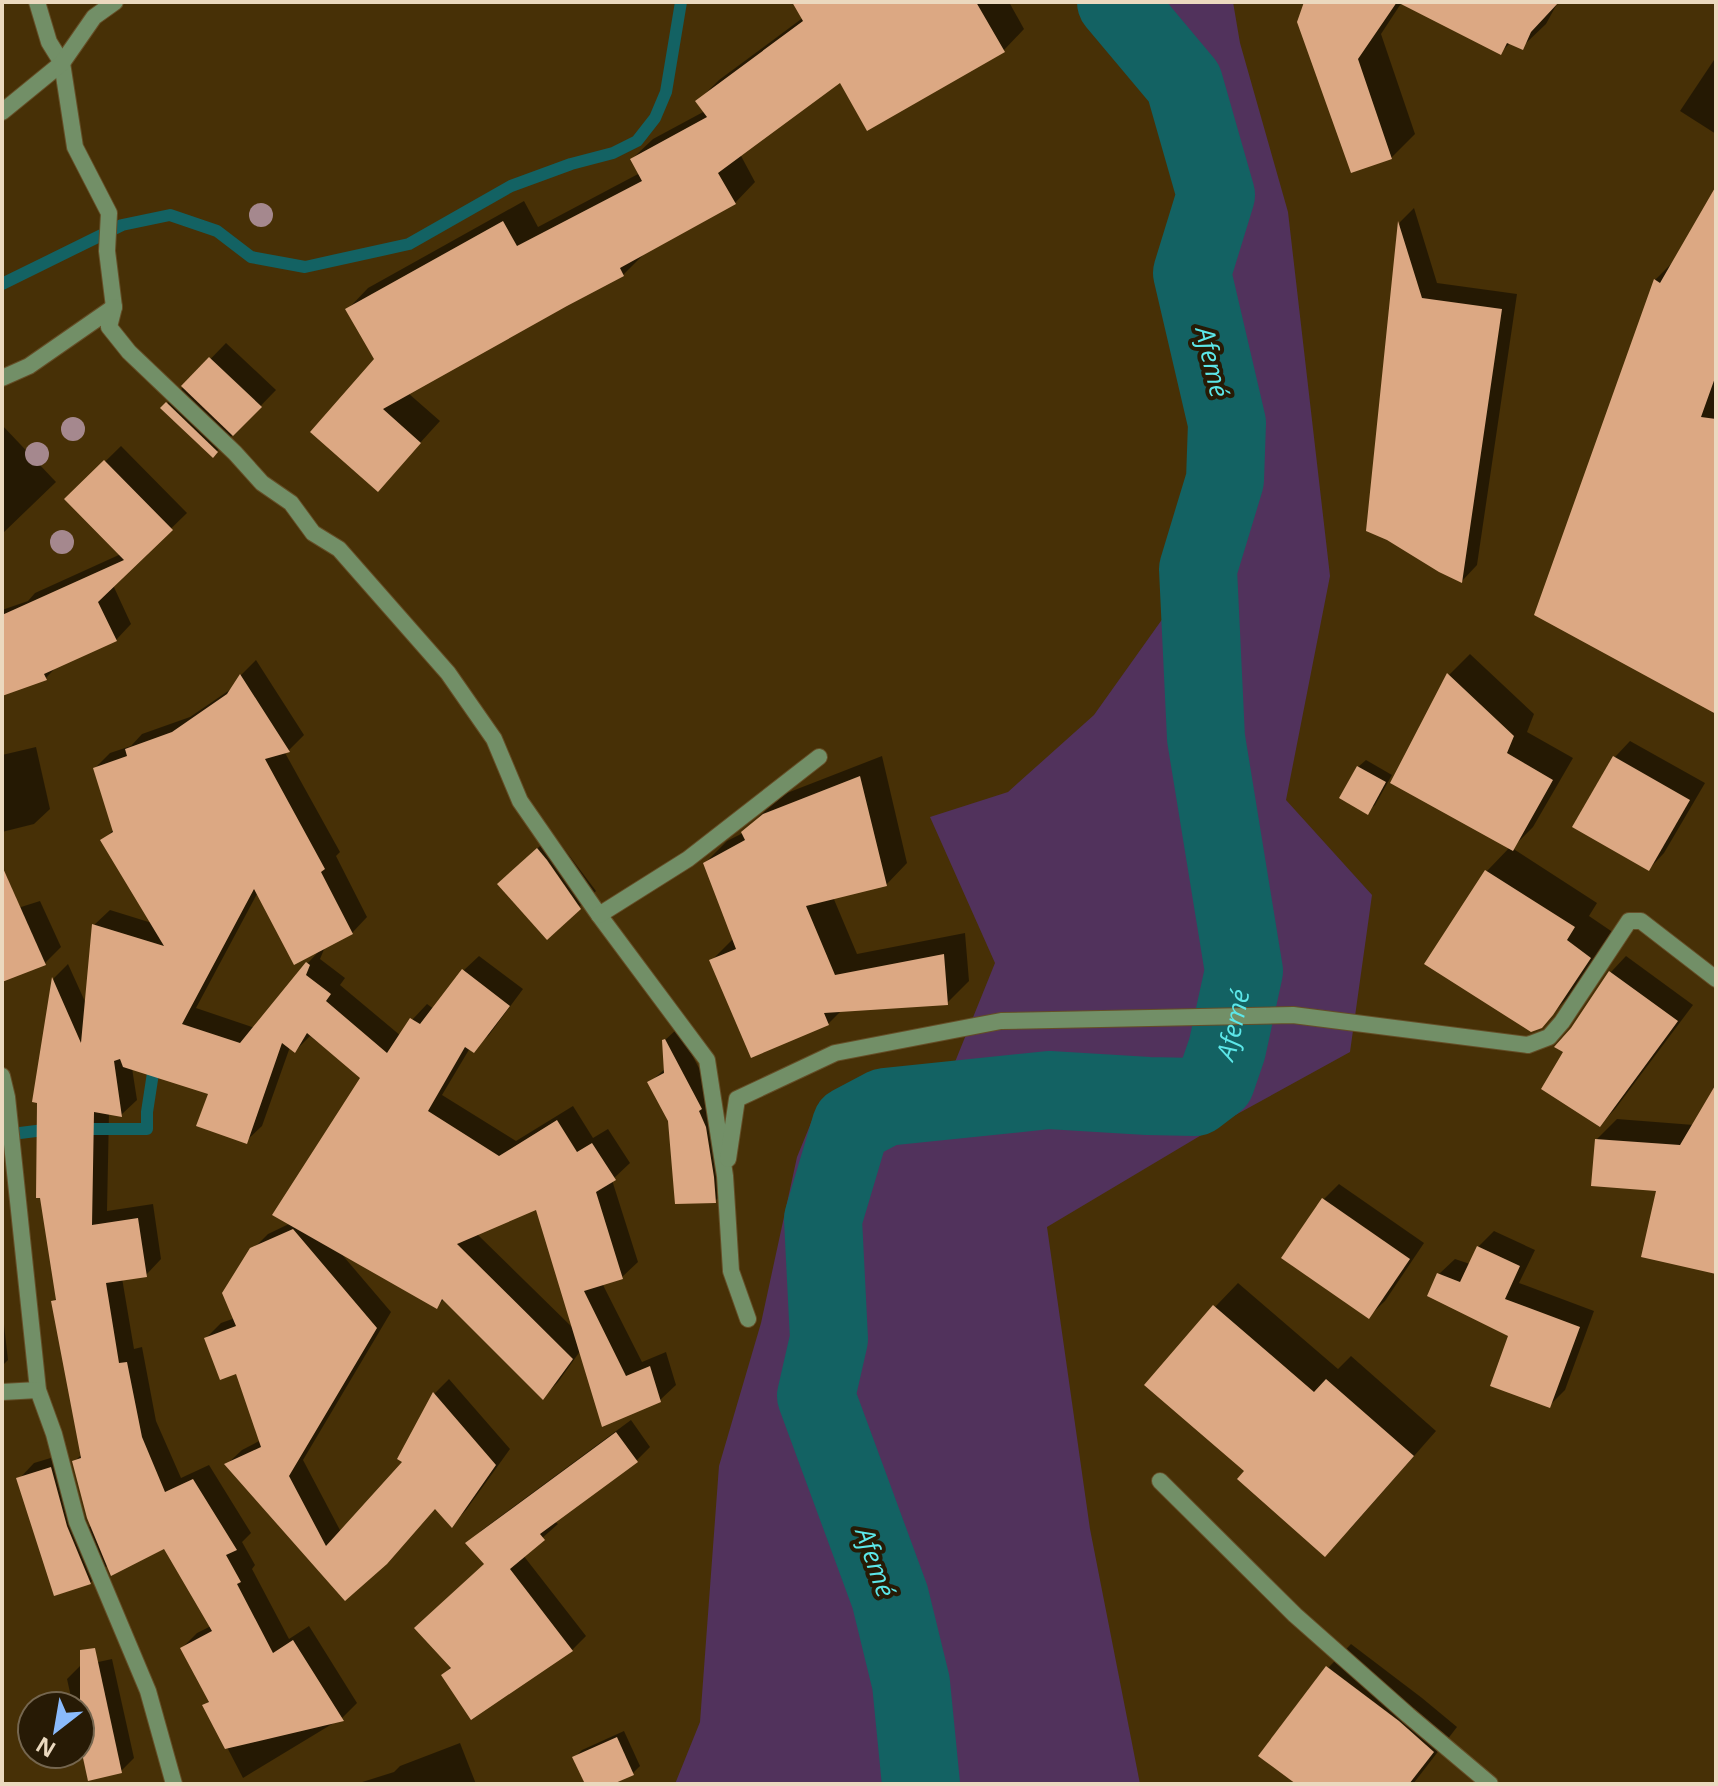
<svg xmlns="http://www.w3.org/2000/svg" width="1718" height="1786" font-family="'Open Sans',sans-serif">
	<style>
		.green { fill: #51325c }
		.shadow { fill: #0007; fill-rule: evenodd }
		.lines { fill: none; stroke-linecap: round; stroke-linejoin: round }
		.stream { stroke: #136263; stroke-width: 12 }
		.river { stroke: #136263; stroke-width: 78 }
		.building { fill: #dca883 }
		.street-casing { stroke: #654e27; stroke-width: 18 }
		.street { stroke: #728f67; stroke-width: 16 }
		.tree { fill: #a5888e }
		.labels { text-anchor: middle; dominant-baseline: central; stroke-width: 8; stroke-linejoin: round; paint-order: stroke }
		.water-label { font-size: 26px; font-style: italic; fill: #5ce7e9; stroke: #271a05 }
	</style>
	<rect width="100%" height="100%" fill="#473006"/>
	<!-- green -->
	<path class="green" d="M1116 2H1233L1240 43 1288 212 1330 576 1286 800 1372 895 1350 1052 1230 1118 1047 1227 1090 1529 1140 1784H675L700 1722 719 1466 761 1323 797 1157 820 1101 955 1062 995 963 930 817 1008 792 1094 715 1198 569 1225 480 1227 423 1192 273 1216 195 1184 83Z"/>
	<!-- shadow -->
	<g class="shadow">
		<path d="M808 2H1009L1024 29 1004 50 840 80 740 154 755 182 735 203 644 254 623 275 408 393 440 421 378 489 376 360 348 309 368 288 524 201 538 227 640 173 632 159 653 139 705 111 698 101 719 80 804 17Z"/>
		<path d="M1308 2H1558L1546 24 1522 47 1511 42 1501 52 1402 2 1381 34 1415 134 1391 158Z"/>
		<path d="M1716 57V134L1680 111Z"/>
		<path d="M1716 204V712L1655 280 1675 260Z"/>
		<path d="M1414 208 1437 283 1517 294 1477 565 1462 581 1387 538 1368 530 1400 222Z"/>
		<path d="M226 343 276 390 213 455 163 408Z"/>
		<path d="M2 425 56 482 2 534Z"/>
		<path d="M121 446 187 513 113 585 131 624 116 640 58 665 46 678 2 694V610L28 601 35 593 121 554 67 499Z"/>
		<path d="M1470 654 1534 714 1527 732 1573 758 1533 827 1512 848 1597 903 1589 916 1614 933 1576 989 1541 1026 1427 963 1487 871 1510 847 1393 783 1449 675Z"/>
		<path d="M256 660 304 735 289 750 284 751 340 852 336 856 367 917 352 933 325 947 320 959 345 978 340 985 401 1036 412 1020 427 1004 434 1009 463 971 479 956 523 989 489 1035 473 1050 470 1048 442 1095 516 1141 573 1106 593 1138 608 1129 630 1163 612 1180 638 1262 622 1277 602 1283 642 1362 666 1352 676 1385 660 1400 581 1350 558 1382 543 1397 444 1299 437 1306 339 1251 391 1312 303 1460 341 1532 405 1462 399 1459 435 1393 449 1379 510 1449 466 1510 452 1525 436 1507 345 1598 227 1464 242 1450 261 1440 237 1371 206 1338 221 1323 235 1318 252 1250 268 1234 291 1223 362 1077 310 1036 295 1051 290 1047 262 1126 246 1141 211 1093 132 1068 137 1100 121 1115 109 1113 107 1211 153 1204 161 1259 146 1275 122 1278 134 1349 142 1347 156 1421 181 1478 209 1465 251 1533 242 1542 255 1565 252 1569 289 1639 309 1626 357 1703 342 1718 243 1778 205 1705 210 1700 182 1648 197 1633 211 1626 165 1546 109 1564 90 1583 19 1479 34 1463 67 1453 82 1510 89 1527 91 1526 75 1461 82 1454 54 1301 58 1297 39 1101 34 1100 54 978 68 964 87 1006 94 925 110 910 152 923 103 841 114 829 95 768 110 753 131 746 142 734 190 717 234 687 241 675ZM258 892 320 950 307 964 255 1028 196 1008ZM537 1207 575 1330 477 1234Z"/>
		<path d="M1630 741 1705 783 1664 853 1649 869 1575 826 1615 757Z"/>
		<path d="M36 747 50 809 34 824 2 832V755Z"/>
		<path d="M882 756 907 863 886 885 833 897 857 954 965 933 969 981 947 1003 842 1010 828 1024 712 960 734 938 705 863 727 841 743 833 765 811 787 793Z"/>
		<path d="M1366 760 1392 775 1375 805 1367 812 1358 767Z"/>
		<path d="M553 834 596 891 547 937 512 872Z"/>
		<path d="M40 901 61 947 45 963 2 980V913Z"/>
		<path d="M1626 956 1693 1005 1615 1109 1600 1125 1566 1052 1573 1029 1611 972Z"/>
		<path d="M678 1028 713 1095 728 1188 715 1201 649 1083 666 1068 664 1041Z"/>
		<path d="M1716 1097V1272L1659 1189 1597 1139 1617 1119 1694 1125Z"/>
		<path d="M1339 1184 1424 1243 1385 1301 1369 1316 1324 1199Z"/>
		<path d="M1494 1231 1535 1250 1519 1283 1594 1311 1565 1390 1549 1406 1511 1335 1439 1274 1455 1259 1470 1264 1478 1247Z"/>
		<path d="M1238 1283 1338 1369 1351 1356 1436 1431 1349 1530 1215 1307Z"/>
		<path d="M2 1307 8 1360 2 1366Z"/>
		<path d="M631 1420 650 1447 637 1460 554 1521 558 1524 523 1555 586 1636 572 1650 472 1717 443 1675 452 1666 486 1564 468 1543 482 1530Z"/>
		<path d="M1351 1644 1422 1698 1457 1727 1413 1784H1299L1328 1668Z"/>
		<path d="M112 1659 134 1758 121 1771 80 1735V1706H73L67 1679 80 1666Z"/>
		<path d="M624 1731 640 1766 633 1773 608 1784H587L575 1757 582 1750Z"/>
		<path d="M460 1743 476 1784H356L394 1772 400 1766Z"/>
	</g>
	<g class="lines">
		<!-- stream -->
		<g class="stream">
			<path d="M2 284 122 225 170 215 217 231 251 257 305 267 409 244 511 186 571 164 613 153 637 141 655 118 666 92 681 2"/>
			<path d="M79 1129H147V1112L155 1060"/>
			<path d="M20 1133 52 1129"/>
		</g>
		<!-- river -->
		<path class="river" id="s1" d="M921 1784 911 1683 890 1597 816 1396 829 1339 823 1219 851 1125 885 1107 1049 1090 1148 1096 1195 1097 1216 1081 1227 1049 1244 971 1206 738 1198 569 1225 480 1227 423 1192 273 1216 195 1184 83 1116 2"/>
	</g>
	<!-- building -->
	<g class="building">
		<path d="M792 2H976L1005 52 867 131 840 83 718 173 736 204 620 268 624 276 567 306 383 409 421 443 378 492 310 432 374 359 345 309 503 221 517 246 642 181 630 159 707 117 695 101 803 21Z"/>
		<path d="M1304 2H1559L1531 32 1523 50 1507 43 1501 55 1397 2 1358 59 1392 159 1351 173 1297 22Z"/>
		<path d="M1716 186V375L1701 417 1716 419V714L1534 615 1654 279 1660 283Z"/>
		<path d="M1398 221 1422 298 1502 309 1462 583 1439 572 1387 540 1366 531Z"/>
		<path d="M209 357 262 407 233 436 181 386Z"/>
		<path d="M166 402 218 452 213 458 160 408Z"/>
		<path d="M104 460 173 530 98 602 117 641 44 674 47 680 2 696V615L124 560 64 499Z"/>
		<path d="M1447 673 1514 736 1507 753 1553 780 1513 851 1390 783Z"/>
		<path d="M240 674 290 752 265 759 325 869 321 872 353 934 294 965 254 889 182 1024 240 1043 306 962 310 965 306 975 331 994 326 1001 387 1053 410 1018 420 1024 462 969 510 1006 474 1053 465 1047 428 1111 499 1156 557 1120 577 1152 592 1143 616 1180 596 1192 623 1279 584 1291 626 1376 650 1366 661 1402 602 1427 536 1210 457 1244 573 1359 543 1400 442 1299 437 1309 272 1215 360 1078 307 1033 295 1053 282 1043 247 1144 196 1126 208 1094 123 1067 120 1059 114 1061 122 1117 94 1112 92 1225 138 1218 147 1277 106 1283 119 1363 127 1362 142 1437 165 1492 193 1479 237 1550 226 1555 241 1582 237 1584 273 1653 293 1640 344 1721 225 1749 202 1705 209 1702 180 1648 212 1631 164 1549 111 1576 87 1518 72 1461 81 1458 51 1301 56 1300 40 1198H36L37 1103 32 1102 52 977 81 1043 92 924 164 946 100 840 113 832 93 768 127 756 125 749 172 732 227 694Z"/>
		<path d="M1613 756 1690 800 1649 871 1572 827Z"/>
		<path d="M1357 766 1386 782 1368 815 1339 798Z"/>
		<path d="M860 776 887 886 806 906 835 975 944 954 948 1005 824 1013 829 1025 751 1058 709 960 736 949 703 863 745 840 741 832 763 814Z"/>
		<path d="M537 848 547 860 581 909 547 940 497 884Z"/>
		<path d="M2 866 46 965 2 982Z"/>
		<path d="M1485 870 1575 927 1567 940 1591 958 1553 1015 1542 1028 1531 1032 1424 964Z"/>
		<path d="M1609 971 1678 1021 1600 1127 1541 1089 1563 1052 1554 1047 1571 1028Z"/>
		<path d="M665 1039 702 1109 699 1111 706 1127 714 1177 716 1203 675 1204 668 1121 647 1082 664 1073 662 1040Z"/>
		<path d="M1716 1084V1274L1641 1257 1656 1191 1591 1186 1595 1139 1680 1145Z"/>
		<path d="M1322 1198 1410 1259 1369 1319 1281 1258Z"/>
		<path d="M293 1229 377 1328 289 1476 326 1546 402 1462 397 1459 433 1392 496 1465 452 1528 435 1509 387 1564 345 1601 224 1464 261 1447 236 1374 220 1380 204 1338 236 1326 222 1293 250 1248Z"/>
		<path d="M1477 1246 1520 1266 1505 1299 1580 1327 1550 1408 1490 1386 1508 1336 1427 1296 1437 1273 1460 1282Z"/>
		<path d="M1213 1305 1314 1392 1326 1379 1414 1456 1325 1557 1237 1479 1244 1471 1144 1385Z"/>
		<path d="M616 1432 638 1462 540 1534 545 1540 510 1569 573 1651 471 1720 441 1675 451 1668 414 1628 484 1564 465 1543Z"/>
		<path d="M51 1467 67 1526 91 1584 54 1596 16 1478Z"/>
		<path d="M95 1648 122 1773 88 1781 80 1744V1650Z"/>
		<path d="M1326 1666 1399 1721 1434 1752 1409 1784H1296L1258 1756Z"/>
		<path d="M617 1737 634 1775 613 1784H585L572 1757Z"/>
	</g>
	<g class="lines">
		<!-- street casing -->
		<g class="street-casing">
			<g id="street">
				<path d="M37 2 49 42 62 63 75 147 109 213 107 251 114 307"/>
				<path d="M2 112 62 63 94 17 115 2"/>
				<path d="M2 378 29 366 114 307 109 327 129 352 235 453 262 483 291 503 313 533 339 549 448 673 494 739 520 801 599 915 707 1060 725 1176 731 1271 748 1319"/>
				<path d="M599 915 688 859 819 757"/>
				<path d="M2 1076 7 1097 38 1390 54 1434 77 1522 148 1691 174 1784"/>
				<path d="M728 1159 737 1099 835 1053 1001 1021 1293 1015 1528 1045 1549 1037 1562 1022 1629 921H1641L1716 979"/>
				<path d="M2 1392 38 1390"/>
				<path d="M1160 1481 1295 1615 1408 1715 1490 1784"/>
			</g>
		</g>
		<!-- street -->
		<use href="#street" class="street"/>
	</g>
	<!-- trees -->
	<g class="tree">
		<circle cx="261" cy="215" r="12"/>
		<circle cx="73" cy="429" r="12"/>
		<circle cx="37" cy="454" r="12"/>
		<circle cx="62" cy="542" r="12"/>
	</g>
	<g class="labels">
		<!-- water labels -->
		<g class="water-label">
			<text transform="translate(1213 362) rotate(77)">Afemé</text>
			<text stroke="none"><textPath href="#s1" startOffset="1116">Afemé</textPath></text>
			<text transform="translate(876 1562) rotate(71)">Afemé</text>
		</g>
	</g>
	<!-- border -->
	<rect width="1718" height="1786" fill="none" stroke="#ebd9bf" stroke-width="8"/>
	<!-- north arrow -->
	<g transform="translate(56 1730) rotate(211)"><circle r="38" fill="#271a05" stroke="#75664f" stroke-width="2"/>
	<path d="M0-6L14 30L0 20L-14 30Z" fill="#8abafc"/>
	<text y="-12" font-size="22" font-weight="bold" text-anchor="middle" fill="#ebd9bf">N</text>
	</g>
</svg>
